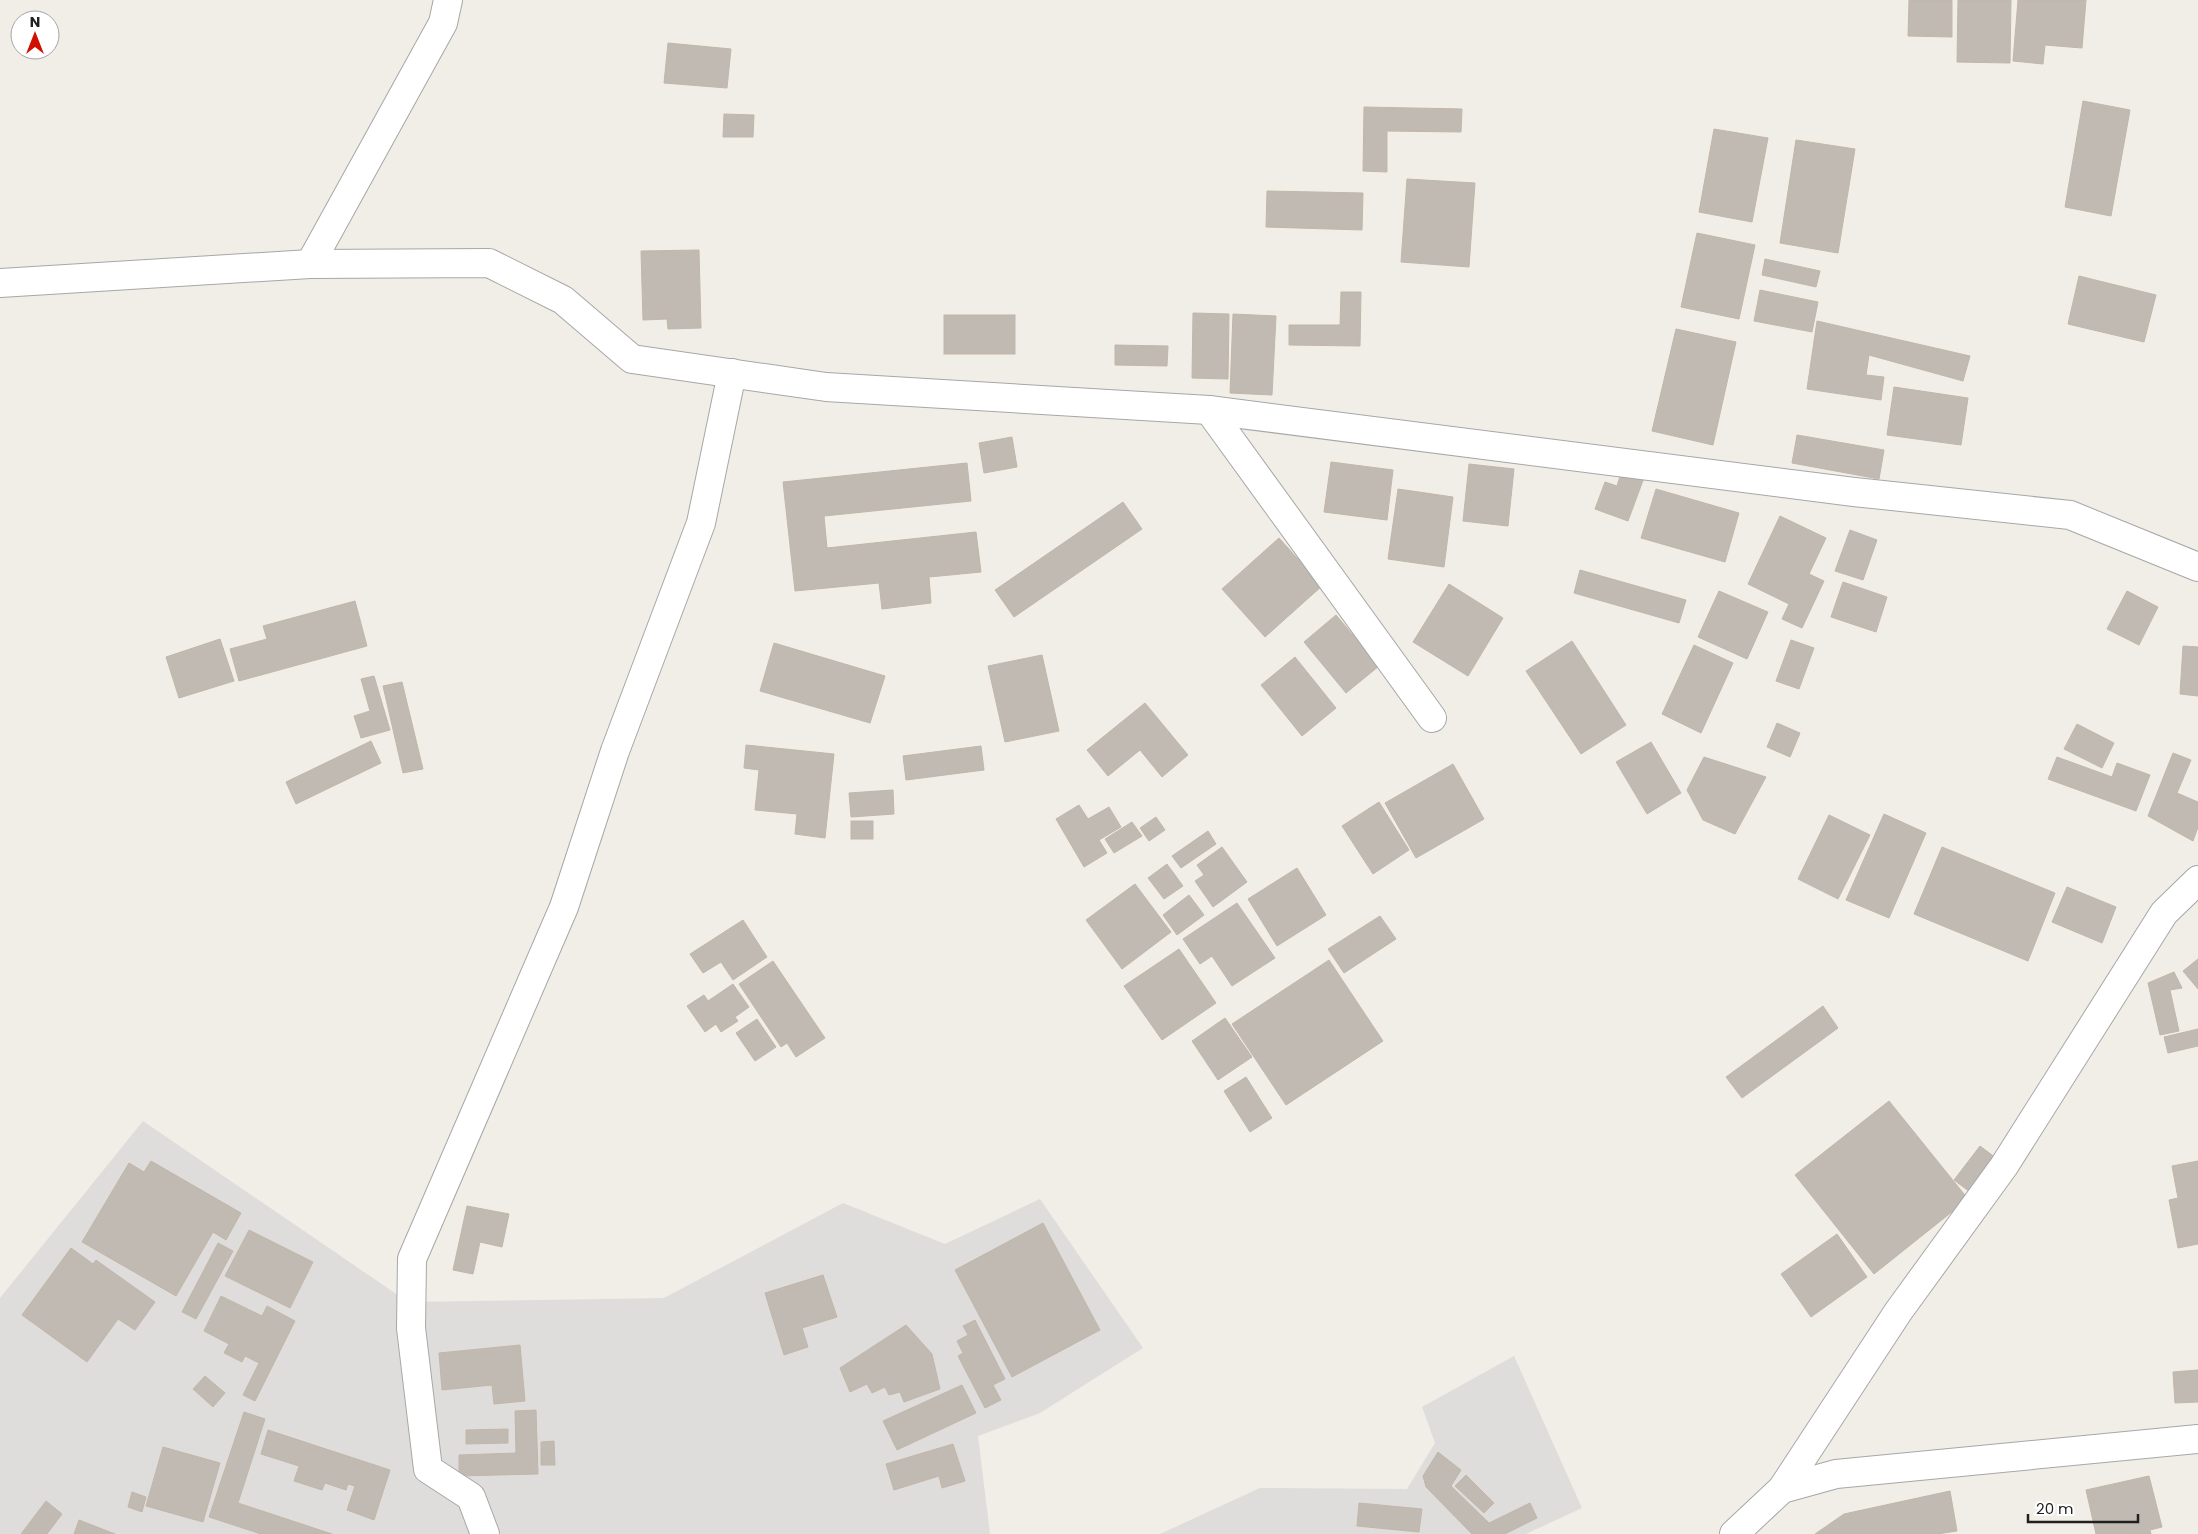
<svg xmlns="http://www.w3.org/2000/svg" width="2198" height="1534" font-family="Poppins,sans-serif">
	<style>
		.residential { fill: #dedddc }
		.building { fill: #c1bab2; stroke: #c2b6a8 }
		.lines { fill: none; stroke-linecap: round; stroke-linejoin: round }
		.minor-casing { stroke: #a7a7a7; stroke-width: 30 }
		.tertiary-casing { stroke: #a7a7a7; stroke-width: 30 }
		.minor { stroke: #fff; stroke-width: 28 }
		.tertiary { stroke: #fff; stroke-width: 28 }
	</style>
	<rect width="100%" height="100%" fill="#f0eee6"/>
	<!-- residential -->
	<g class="residential">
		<path d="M143 1121 408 1302 664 1298 843 1203 945 1244 1040 1199 1143 1348 1040 1413 978 1436 990 1534H0V1298Z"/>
		<path d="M1514 1356 1582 1508 1526 1534H1160L1260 1488 1407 1489 1435 1443 1422 1407Z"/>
	</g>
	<!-- building -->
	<g class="building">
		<path d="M1909 0H1952V37L1908 36Z"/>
		<path d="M1958 0H2011L2010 63 1957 62Z"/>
		<path d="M2018 0H2086L2082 48 2045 45 2043 64 2013 61Z"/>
		<path d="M668 43 731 49 727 88 664 83Z"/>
		<path d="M2083 101 2130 110 2111 216 2065 207Z"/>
		<path d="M1364 107 1462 109 1461 132 1387 131V172L1363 171Z"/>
		<path d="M724 114 754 115 753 137H723Z"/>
		<path d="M1714 129 1768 138 1752 222 1699 212Z"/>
		<path d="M1796 140 1855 149 1838 253 1780 243Z"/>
		<path d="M1407 179 1475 183 1469 267 1401 262Z"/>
		<path d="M1267 191 1363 193 1362 230 1266 227Z"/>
		<path d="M1697 233 1755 245 1739 319 1681 307Z"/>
		<path d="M699 250 701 328 668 329 667 319 643 320 641 251Z"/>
		<path d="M1765 259 1820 271 1816 287 1762 275Z"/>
		<path d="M2079 276 2156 295 2144 342 2068 324Z"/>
		<path d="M1760 290 1818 302 1812 332 1754 321Z"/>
		<path d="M1341 292H1361L1360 346 1289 345V325H1340Z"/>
		<path d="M1193 313 1229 314 1228 379 1192 378Z"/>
		<path d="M1233 314 1276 316 1272 395 1230 393Z"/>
		<rect x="944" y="315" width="71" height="39"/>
		<path d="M1817 321 1970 356 1963 381 1869 355 1866 375 1884 377 1881 400 1807 389Z"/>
		<path d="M1676 329 1736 342 1713 445 1652 431Z"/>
		<path d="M1115 345 1168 346 1167 366 1115 365Z"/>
		<path d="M1894 387 1968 398 1961 445 1887 435Z"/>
		<path d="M1797 435 1884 450 1879 479 1792 463Z"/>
		<path d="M1012 437 1017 467 984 473 979 443Z"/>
		<path d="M1331 462 1393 470 1387 520 1324 512Z"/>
		<path d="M967 463 971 501 824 516 827 548 976 532 981 572 929 577 931 603 882 609 879 583 795 591 783 482Z"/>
		<path d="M1469 464 1514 469 1508 526 1463 521Z"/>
		<path d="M1623 467 1645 475 1628 521 1595 509 1605 482 1617 486Z"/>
		<path d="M1398 489 1453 497 1444 567 1388 559Z"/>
		<path d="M1656 489 1739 513 1725 562 1641 538Z"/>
		<path d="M1123 502 1142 529 1014 617 995 590Z"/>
		<path d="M1780 516 1826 538 1809 574 1824 581 1802 628 1782 619 1789 604 1748 584Z"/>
		<path d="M1850 530 1877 540 1863 580 1835 571Z"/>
		<path d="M1279 538 1322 586 1265 637 1222 589Z"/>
		<path d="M1580 570 1686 600 1679 623 1574 593Z"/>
		<path d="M1843 582 1887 597 1876 632 1831 617Z"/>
		<path d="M1449 584 1503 618 1468 676 1413 642Z"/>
		<path d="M1719 591 1768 612 1747 659 1698 637Z"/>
		<path d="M2127 591 2158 607 2139 645 2107 629Z"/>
		<path d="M355 601 367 646 239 681 230 649 267 639 263 626Z"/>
		<path d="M1336 615 1379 666 1346 693 1304 642Z"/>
		<path d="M220 639 234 681 179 698 166 657Z"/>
		<path d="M1791 640 1814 648 1799 689 1776 681Z"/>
		<path d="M1572 641 1626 725 1581 754 1526 671Z"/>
		<path d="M774 643 885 676 870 723 760 691Z"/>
		<path d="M1694 645 1733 663 1701 733 1662 714Z"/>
		<path d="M2183 646 2198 647V696L2180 694Z"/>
		<path d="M1042 655 1059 731 1005 742 988 666Z"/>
		<path d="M1295 657 1336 708 1302 736 1261 685Z"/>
		<path d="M374 676 390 730 361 738 354 716 370 711 361 679Z"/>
		<path d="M402 682 423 769 403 773 383 686Z"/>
		<path d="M1145 703 1188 755 1162 777 1140 750 1108 776 1087 750Z"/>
		<path d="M1777 723 1800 733 1790 757 1767 747Z"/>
		<path d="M2077 724 2114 743 2102 768 2064 749Z"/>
		<path d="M371 741 381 763 296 804 286 782Z"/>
		<path d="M1651 742 1681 793 1647 814 1616 762Z"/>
		<path d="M746 745 834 754 825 838 795 834 797 814 755 810 759 770 744 768Z"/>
		<path d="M981 746 984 770 906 780 903 756Z"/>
		<path d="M2173 753 2191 760 2177 793 2198 802V827L2193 841 2148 816Z"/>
		<path d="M1704 757 1766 777 1735 834 1703 820 1687 790Z"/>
		<path d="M2057 757 2112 777 2117 763 2150 775 2136 811 2048 779Z"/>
		<path d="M1453 764 1484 819 1416 858 1385 803Z"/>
		<path d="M893 790 894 814 851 817 849 793Z"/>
		<path d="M1379 802 1409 850 1373 874 1342 826Z"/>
		<path d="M1079 805 1088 819 1109 807 1121 827 1099 840 1107 853 1084 867 1056 819Z"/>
		<path d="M1884 814 1926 833 1889 918 1846 900Z"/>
		<path d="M1829 815 1870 835 1838 899 1798 879Z"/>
		<path d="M1156 817 1165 830 1149 841 1140 828Z"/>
		<rect x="851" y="821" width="22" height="18"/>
		<path d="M1132 822 1142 836 1114 853 1105 839Z"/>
		<path d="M1208 831 1216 844 1181 868 1172 856Z"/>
		<path d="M1222 847 1247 882 1213 907 1195 881 1204 875 1197 865Z"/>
		<path d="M1942 847 2055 893 2028 961 1914 914Z"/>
		<path d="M1167 864 1183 886 1164 899 1148 878Z"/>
		<path d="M1297 868 1326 915 1277 946 1248 899Z"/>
		<path d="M1135 884 1171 932 1122 969 1086 920Z"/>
		<path d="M2067 887 2116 907 2102 943 2052 922Z"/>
		<path d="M1189 895 1204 915 1177 935 1163 915Z"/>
		<path d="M1237 903 1275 958 1232 986 1212 956 1200 964 1183 939Z"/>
		<path d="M1380 916 1396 939 1344 973 1328 949Z"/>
		<path d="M743 920 767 957 733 980 721 962 703 973 690 954Z"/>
		<path d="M1179 949 1216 1003 1162 1040 1124 986Z"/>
		<path d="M2198 959V989L2183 971Z"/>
		<path d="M1329 960 1383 1041 1286 1105 1232 1024Z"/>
		<path d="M773 961 825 1038 796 1057 787 1043 781 1047 739 984Z"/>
		<path d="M2174 972 2182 988 2170 990 2179 1031 2160 1035 2148 983Z"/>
		<path d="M733 984 749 1007 735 1017 738 1021 721 1032 716 1024 705 1032 687 1006 704 995 708 1001Z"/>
		<path d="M1823 1006 1838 1028 1742 1098 1726 1077Z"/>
		<path d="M1225 1018 1252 1057 1218 1080 1192 1041Z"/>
		<path d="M757 1019 776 1047 755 1061 736 1033Z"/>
		<path d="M2198 1029V1046L2168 1053 2164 1037Z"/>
		<path d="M1246 1077 1272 1118 1250 1132 1224 1091Z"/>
		<path d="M1889 1101 1968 1199 1874 1274 1795 1175Z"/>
		<path d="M1980 1146 1996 1158 1970 1192 1954 1180Z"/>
		<path d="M151 1161 241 1213 226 1240 213 1232 176 1296 82 1242 129 1163 144 1172Z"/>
		<path d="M2198 1161V1244L2178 1248 2169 1200 2178 1198 2172 1166Z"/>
		<path d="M467 1206 509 1214 502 1247 480 1242 473 1274 453 1270Z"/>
		<path d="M1043 1223 1100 1330 1012 1377 955 1270Z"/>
		<path d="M249 1230 313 1262 290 1308 225 1276Z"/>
		<path d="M1837 1234 1867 1277 1811 1317 1781 1274Z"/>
		<path d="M218 1243 233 1251 196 1319 182 1312Z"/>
		<path d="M71 1248 93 1264 96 1260 155 1302 135 1330 118 1319 87 1362 22 1315Z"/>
		<path d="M823 1275 837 1317 802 1328 808 1347 784 1355 765 1293Z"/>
		<path d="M221 1296 262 1316 267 1306 295 1321 255 1401 243 1395 259 1363 245 1356 242 1362 224 1353 229 1344 204 1331Z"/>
		<path d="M975 1320 1005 1379 993 1385 1001 1400 985 1408 958 1356 963 1353 957 1341 968 1335 963 1326Z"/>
		<path d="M906 1325 932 1354 940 1389 904 1402 900 1392 889 1395 885 1387 872 1393 867 1384 850 1392 840 1368Z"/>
		<path d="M520 1345 525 1401 494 1404 492 1385 442 1390 439 1353Z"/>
		<path d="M2198 1370V1402L2175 1403 2173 1372Z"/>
		<path d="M205 1376 225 1393 213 1407 193 1389Z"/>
		<path d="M962 1385 976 1413 897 1450 883 1421Z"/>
		<path d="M536 1410 538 1474 459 1476V1455L516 1453 515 1411Z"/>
		<path d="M244 1412 265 1419 238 1503 332 1534H261L209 1517Z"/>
		<path d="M508 1429V1443L466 1444V1430Z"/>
		<path d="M268 1430 390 1470 374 1520 347 1510 355 1486 348 1484 346 1490 325 1483 322 1490 294 1481 299 1466 261 1454Z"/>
		<path d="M554 1441 555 1465H541V1442Z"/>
		<path d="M953 1444 965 1481 942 1488 939 1476 894 1490 886 1464Z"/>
		<path d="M163 1447 220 1463 203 1522 146 1506Z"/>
		<path d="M1438 1452 1461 1470 1451 1486 1489 1523 1530 1503 1537 1518 1505 1534H1472L1426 1487 1423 1476Z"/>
		<path d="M1466 1475 1494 1503 1484 1513 1455 1486Z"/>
		<path d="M2149 1476 2162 1527 2150 1530 2151 1534H2096L2086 1490Z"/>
		<path d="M1950 1491 1957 1531 1937 1534H1815L1844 1514Z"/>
		<path d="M132 1492 146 1497 142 1512 128 1507Z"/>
		<path d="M46 1501 62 1514 47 1534H21Z"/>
		<path d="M1359 1503 1422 1509 1419 1532 1357 1526Z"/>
		<path d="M79 1520 115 1534H74Z"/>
	</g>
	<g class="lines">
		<!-- minor casing -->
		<g class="minor-casing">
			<g id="minor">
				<path d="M310 264 443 23 448 0"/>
				<path d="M0 283 310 264 489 263 563 300 632 359 826 387 1209 410 1854 492 2070 515 2198 567"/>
				<path d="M1209 410 1432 718"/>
				<path d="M1782 1489 1898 1312 2004 1166 2164 913 2198 880"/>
				<path d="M485 1534 471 1497 428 1469 411 1328 412 1259 564 907 615 751 701 523 732 373"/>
			</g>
		</g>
		<!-- tertiary casing -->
		<g class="tertiary-casing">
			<path id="tertiary" d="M1734 1534 1782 1489 1836 1474 2198 1439"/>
		</g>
		<!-- minor -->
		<use href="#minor" class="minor"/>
		<!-- tertiary -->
		<use href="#tertiary" class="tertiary"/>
	</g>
	<!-- north arrow -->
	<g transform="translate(35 35)"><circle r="24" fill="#ffffff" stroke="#a6a6a6"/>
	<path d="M0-4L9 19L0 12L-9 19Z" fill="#cf1000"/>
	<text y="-8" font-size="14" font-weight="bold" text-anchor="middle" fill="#202020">N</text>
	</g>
	<!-- scale -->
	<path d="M2028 1514v8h110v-8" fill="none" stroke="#202020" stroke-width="2.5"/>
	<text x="2036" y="1514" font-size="15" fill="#202020" stroke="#ffffff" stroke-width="4" paint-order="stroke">20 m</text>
</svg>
